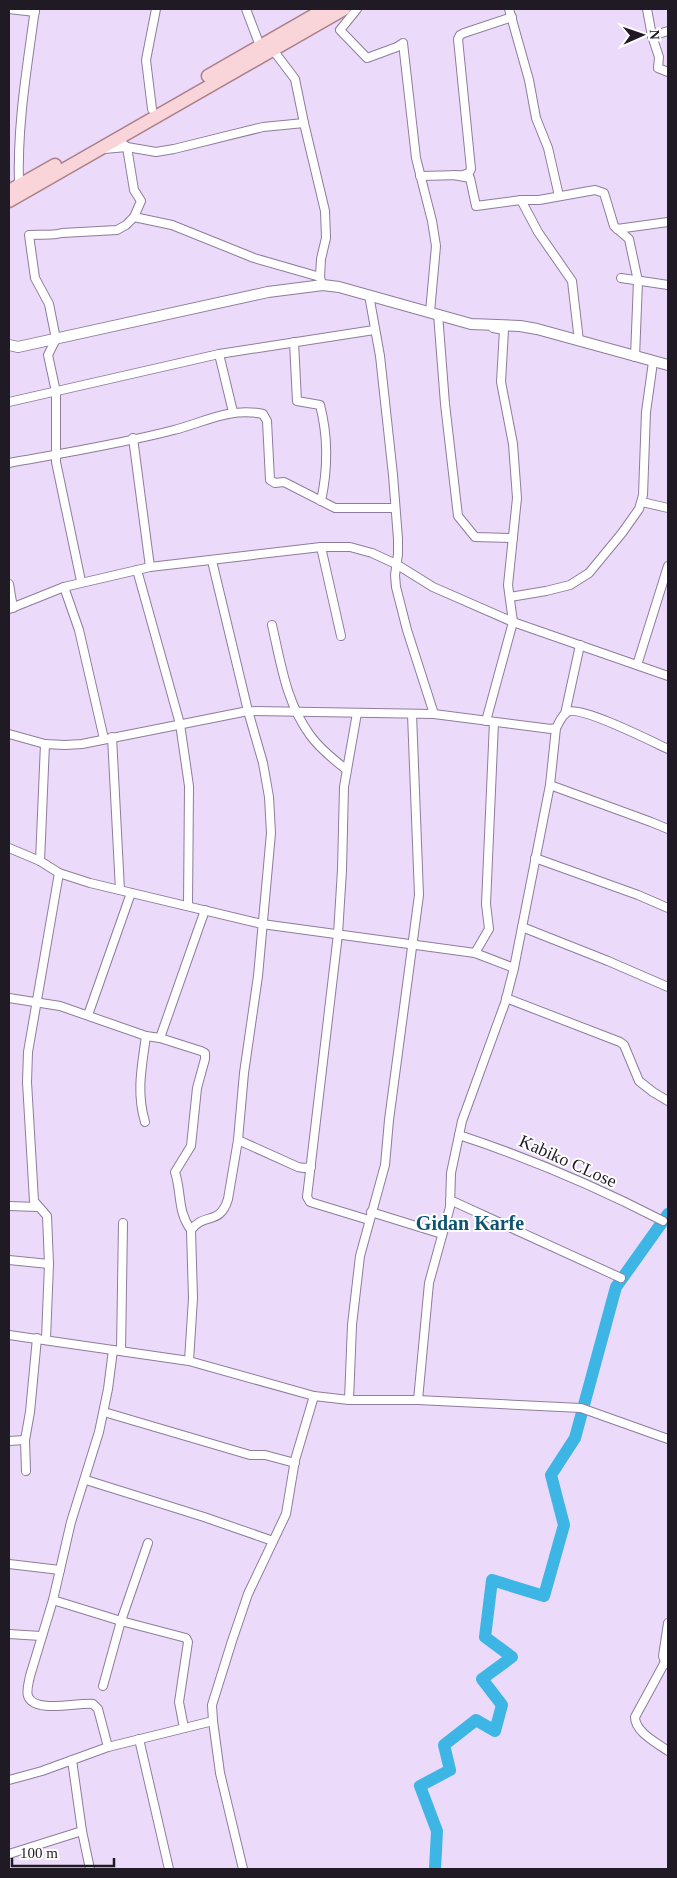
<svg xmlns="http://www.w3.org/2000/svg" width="677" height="1878" font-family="'Times New Roman',serif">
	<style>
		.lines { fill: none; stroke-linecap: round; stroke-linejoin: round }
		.river { stroke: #3db5e5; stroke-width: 12 }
		.minor-casing { stroke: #8d7d9b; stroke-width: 10 }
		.tertiary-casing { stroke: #8d7d9b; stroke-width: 12 }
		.primary-casing { stroke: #aa818a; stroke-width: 15 }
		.minor { stroke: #fff; stroke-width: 8 }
		.tertiary { stroke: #fff; stroke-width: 10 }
		.primary { stroke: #f9d4d9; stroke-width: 12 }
		.labels { text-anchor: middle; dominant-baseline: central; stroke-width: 4; stroke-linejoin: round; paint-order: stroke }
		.street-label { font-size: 18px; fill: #201a25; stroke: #fff }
		.quarter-label { font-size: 20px; font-weight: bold; fill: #0e5471; stroke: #fff }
	</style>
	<rect width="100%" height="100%" fill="#ebdafa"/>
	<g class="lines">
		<!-- river -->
		<path class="river" d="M435 1869 437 1831 420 1786 450 1770 444 1745 476 1720 495 1731 502 1705 482 1679 512 1657 485 1637 492 1580 544 1596 564 1525 551 1475 575 1438 616 1287 668 1214"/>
		<!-- minor casing -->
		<g class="minor-casing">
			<g id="minor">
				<path d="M9 9 35 12"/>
				<path d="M246 9 260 46"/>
				<path d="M357 9 340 30 367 58 397 47 403 43 416 158 432 221 436 246 430 312"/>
				<path d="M509 9 529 80 536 118 548 148 559 196"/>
				<path d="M647 9 652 36 668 31"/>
				<path d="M652 36 659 57 658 68 668 72"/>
				<path d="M273 50 295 79 304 123 325 211 326 238 321 259 320 277 321 281"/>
				<path d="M152 109 146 60 156 9"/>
				<path d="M117 139 127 147 134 190 141 201 134 217 172 225 254 258 320 277"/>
				<path d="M104 149 127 147 156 152 174 149 263 127 304 123"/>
				<path d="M454 175 470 178 476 206 521 200H539L595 190 604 193 614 226 629 239 638 281 635 357"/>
				<path d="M420 176 463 175 469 173 471 169 458 39 460 35 464 33 512 17"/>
				<path d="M19 185C17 125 27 68 35 9"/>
				<path d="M521 200 538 232 572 281 579 341"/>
				<path d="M617 229 668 222"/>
				<path d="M621 278 668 285"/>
				<path d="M369 295 380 356 393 475 398 539V554L395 575 396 587 407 630 434 714"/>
				<path d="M438 314 445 404 458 516 475 537 513 538"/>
				<path d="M294 342 297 401 320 405C328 436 328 469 321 501"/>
				<path d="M219 354 233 412"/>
				<path d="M9 402 219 354 374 330"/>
				<path d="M133 438 150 567"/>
				<path d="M9 463C64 453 120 444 174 430 205 422 230 407 263 414L267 421 270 480 275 483 284 482 335 508H395"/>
				<path d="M642 502 668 508"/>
				<path d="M321 547 341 636"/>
				<path d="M137 570 180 724 189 786 188 906"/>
				<path d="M81 581 56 462V392L48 355 56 339 49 304 35 278 29 235C40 234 51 236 62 233L117 230 126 225 134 217"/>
				<path d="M9 584 13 608"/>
				<path d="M64 587 79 630 104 739"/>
				<path d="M510 597 546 591 570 585 589 573 622 533 639 509 643 495 646 412 653 362"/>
				<path d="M9 609 64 587 150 567 321 547H350L372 553 396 564 433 587 513 622 668 676"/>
				<path d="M272 625C281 664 286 702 310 735 320 749 334 760 347 770"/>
				<path d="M637 665 668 566"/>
				<path d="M357 713 344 787 342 870 338 934 307 1197 310 1202 369 1220"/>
				<path d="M565 714 580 645"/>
				<path d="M486 721 513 622 508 585 517 498 513 444 501 382 504 330 493 328"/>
				<path d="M9 734 45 744 65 745 82 744 248 711 434 714 551 729 556 728C559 723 562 715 567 712 580 705 653 742 668 749"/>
				<path d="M112 737 120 890"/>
				<path d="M550 785 651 822 668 829"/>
				<path d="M9 848 40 861 59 873 90 883 262 924 475 953 514 968"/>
				<path d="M535 858 638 895 668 908"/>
				<path d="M40 861 45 744"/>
				<path d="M522 927 608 961 668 987"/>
				<path d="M475 953 489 929 486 904 494 722"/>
				<path d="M9 998 60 1006 146 1036 160 1038 201 1051 205 1053V1059L197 1088 191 1146 175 1172C182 1194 177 1211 191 1230"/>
				<path d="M506 998 620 1042 624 1045 639 1081 653 1092 668 1101"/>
				<path d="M88 1015 131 893"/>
				<path d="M160 1038 205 910"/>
				<path d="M145 1122C136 1092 142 1066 146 1036"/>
				<path d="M459 1135C529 1158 597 1187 663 1221"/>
				<path d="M238 1140 298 1167 304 1168 311 1167"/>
				<path d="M450 1200 621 1278"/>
				<path d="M9 1206 38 1207"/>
				<path d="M371 1212 442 1234"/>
				<path d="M9 1260 49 1264"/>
				<path d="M9 1335 189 1361 314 1396 349 1400H418L581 1408 668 1439"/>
				<path d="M46 1339 49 1264 47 1216 34 1201 27 1082 28 1052 59 873"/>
				<path d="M121 1351 123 1223"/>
				<path d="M189 1361 193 1298 191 1230C204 1212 220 1226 228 1199L238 1140 244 1073 258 976 271 833 269 797 263 763 248 711 212 561"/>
				<path d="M349 1400 352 1325 360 1256 385 1165 389 1120 419 895 412 714"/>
				<path d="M418 1400 429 1283 450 1207 451 1173 462 1121 505 1003 514 968 550 785 556 728"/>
				<path d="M104 1412 250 1455H265L295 1463"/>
				<path d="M9 1441 25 1440"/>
				<path d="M26 1471 25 1440 30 1412 37 1338"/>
				<path d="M86 1480 204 1517 273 1541"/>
				<path d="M9 1564 60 1570"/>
				<path d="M53 1600 121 1621 186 1638 188 1642 179 1702 184 1728"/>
				<path d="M9 1634 41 1636"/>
				<path d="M665 1662 635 1717C635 1732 657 1743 668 1751"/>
				<path d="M667 1664 665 1662 663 1656 668 1623"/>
				<path d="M103 1686 121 1621 148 1543"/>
				<path d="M139 1739 169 1869"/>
				<path d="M108 1747 98 1709 93 1704C79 1702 34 1714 28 1696 26 1690 29 1682 30 1676L53 1600 71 1522 99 1432 108 1389 113 1350"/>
				<path d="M72 1760 82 1831 90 1869"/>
				<path d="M9 1780 42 1771 108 1747 213 1721"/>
				<path d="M9 1854 82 1831"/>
				<path d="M243 1869 220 1773 213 1721 212 1705 232 1641 248 1594 286 1514 295 1460 314 1396"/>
			</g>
		</g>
		<!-- tertiary casing -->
		<g class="tertiary-casing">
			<path id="tertiary" d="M9 345 18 347 268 292 323 285 339 287 471 324 520 326 537 329 668 365"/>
		</g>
		<!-- primary casing -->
		<g class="primary-casing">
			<g id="primary">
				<path d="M208 76 325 9"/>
				<path d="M9 191 55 165"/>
				<path d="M9 201 344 9"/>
			</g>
		</g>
		<!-- minor -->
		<use href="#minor" class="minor"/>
		<!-- tertiary -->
		<use href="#tertiary" class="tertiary"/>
		<!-- primary -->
		<use href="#primary" class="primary"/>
	</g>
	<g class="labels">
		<!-- street labels -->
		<g class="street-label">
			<text transform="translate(568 1161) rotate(24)">Kabiko CLose</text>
		</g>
		<!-- quarter labels -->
		<g class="quarter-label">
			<text x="470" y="1223">Gidan Karfe</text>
		</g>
	</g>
	<!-- border -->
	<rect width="677" height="1878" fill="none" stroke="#201a25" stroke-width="20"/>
	<!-- north arrow -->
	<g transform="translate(642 35) rotate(88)" stroke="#ffffff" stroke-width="4" paint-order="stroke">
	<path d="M0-4L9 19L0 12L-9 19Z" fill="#201a25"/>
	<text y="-8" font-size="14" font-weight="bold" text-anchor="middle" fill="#201a25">N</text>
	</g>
	<!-- scale -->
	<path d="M12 1858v8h102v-8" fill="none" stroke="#201a25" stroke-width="2.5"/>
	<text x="20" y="1858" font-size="15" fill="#201a25" stroke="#ffffff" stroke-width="4" paint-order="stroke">100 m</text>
</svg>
